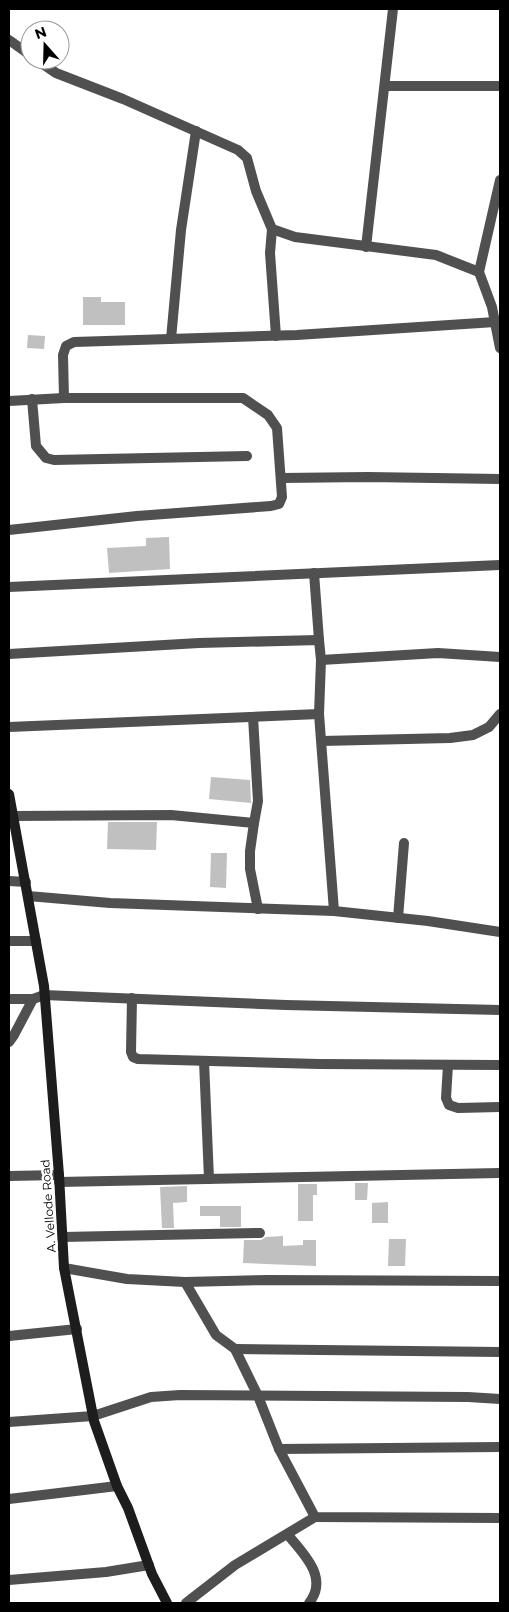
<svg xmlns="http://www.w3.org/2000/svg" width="509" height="1612" font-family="Montserrat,sans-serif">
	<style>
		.building { fill: #c0c0c0 }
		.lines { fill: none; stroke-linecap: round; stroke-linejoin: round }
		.minor { stroke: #505050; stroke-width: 10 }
		.tertiary { stroke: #505050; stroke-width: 10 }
		.secondary { stroke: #1d1d1d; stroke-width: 10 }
		.labels { text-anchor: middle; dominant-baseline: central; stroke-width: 5; stroke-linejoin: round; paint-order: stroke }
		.street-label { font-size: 12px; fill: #000; stroke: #fff }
	</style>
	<rect width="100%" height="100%" fill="#fff"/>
	<!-- building -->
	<g class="building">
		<path d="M83 297H101V302H125V325H83Z"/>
		<path d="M28 335 45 336 44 349 27 348Z"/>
		<path d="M169 537 170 569 109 573 107 548 146 546V538Z"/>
		<path d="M211 777 250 780 251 803 209 799Z"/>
		<path d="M108 822H157L156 850 107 849Z"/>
		<path d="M211 853H227L226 888 210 887Z"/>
		<path d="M355 1183H368L367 1200H355Z"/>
		<path d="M298 1184H317V1195H313V1221H298Z"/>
		<path d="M187 1186V1202L173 1203 174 1228H162L160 1187Z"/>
		<path d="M388 1202V1223H372V1203Z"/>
		<path d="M200 1206H241V1227H220V1216H200Z"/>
		<path d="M283 1236V1246L303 1245V1240H316V1266L243 1263 244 1240H261L266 1237Z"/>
		<path d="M389 1239H406L405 1266H388Z"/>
	</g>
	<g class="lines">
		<!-- minor -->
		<g class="minor">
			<path d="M385 86H500"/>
			<path d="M272 229 270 253 276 336"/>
			<path d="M366 247 393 9"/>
			<path d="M479 272 500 180"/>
			<path d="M171 339 181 230 196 131"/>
			<path d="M64 398 63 355 66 346 74 342 297 335 495 322"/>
			<path d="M32 399 36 446 46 458 54 460 247 456"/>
			<path d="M9 401 64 398H243L268 415 277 428 282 497 279 504 271 506 137 516 9 530"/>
			<path d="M281 478 368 477 500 479"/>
			<path d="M314 573 319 640"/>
			<path d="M9 587 500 565"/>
			<path d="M9 654 199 643 319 640 321 660 438 653 500 657"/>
			<path d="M321 660 319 714 334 911"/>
			<path d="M253 717 258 801 254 823"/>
			<path d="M9 727 319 714"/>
			<path d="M322 741 450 738 473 735 489 727 500 714"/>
			<path d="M13 816 171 815 254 823 250 851V869L258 909"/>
			<path d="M9 881 26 882"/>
			<path d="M28 896 110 903 334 911 428 921 500 932"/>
			<path d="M398 918 404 843"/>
			<path d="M9 941H36"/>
			<path d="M132 998 131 1052 133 1057 138 1059 319 1064 500 1065"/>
			<path d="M9 999H33"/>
			<path d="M9 1042 14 1035 33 999 44 995 286 1005 500 1010"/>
			<path d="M204 1061 209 1179"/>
			<path d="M448 1065 446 1098 449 1105 458 1108 500 1107"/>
			<path d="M9 1176 59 1175"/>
			<path d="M59 1182 500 1173"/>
			<path d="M63 1237 260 1233"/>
			<path d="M64 1268 127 1279 185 1282 268 1280 500 1281"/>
			<path d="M185 1282 216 1335 235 1349 258 1396 279 1449 315 1517 500 1518"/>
			<path d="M9 1336 77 1329"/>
			<path d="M235 1349 500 1352"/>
			<path d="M9 1422 93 1416 151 1397 180 1395 468 1397 500 1399"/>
			<path d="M279 1449 500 1447"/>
			<path d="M9 1499 117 1486"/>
			<path d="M288 1535C304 1554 329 1578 309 1603"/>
			<path d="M9 1580 106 1572 149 1565"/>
			<path d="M186 1603 235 1565 315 1517"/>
		</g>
		<!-- tertiary -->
		<g class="tertiary">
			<path d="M9 40 30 55"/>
			<path d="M37 60 56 73 123 99 238 150 247 158 256 191 272 229 295 237 436 255 479 272 492 307 500 348"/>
		</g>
		<!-- secondary -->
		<path class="secondary" d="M9 794 44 986 59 1175 64 1268 94 1421 117 1486 128 1508 152 1574 167 1603"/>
	</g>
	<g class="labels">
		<!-- street labels -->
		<g class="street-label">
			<text transform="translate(48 1206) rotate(-94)">A. Vellode Road</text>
		</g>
	</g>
	<!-- border -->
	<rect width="509" height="1612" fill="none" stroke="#000000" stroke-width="20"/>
	<!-- north arrow -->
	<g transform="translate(45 45) rotate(340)"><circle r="24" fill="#ffffff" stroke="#999999"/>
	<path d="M0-4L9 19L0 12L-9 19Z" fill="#000000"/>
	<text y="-8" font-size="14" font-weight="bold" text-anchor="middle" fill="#000000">N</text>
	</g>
</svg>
